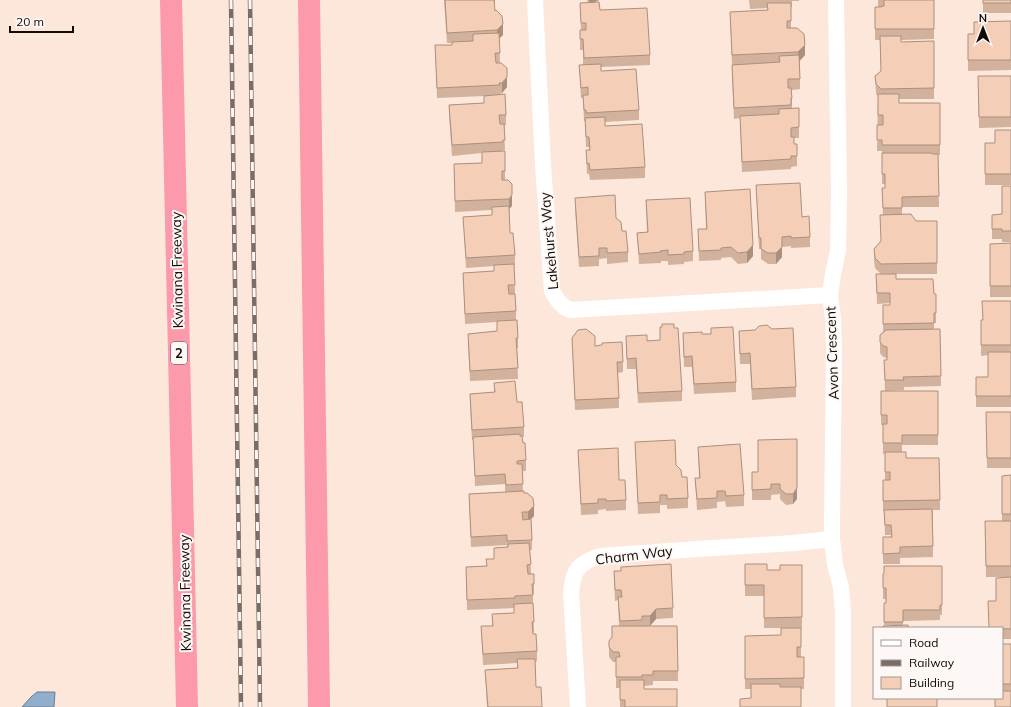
<svg xmlns="http://www.w3.org/2000/svg" width="1011" height="707" font-family="Mulish,sans-serif">
	<style>
		.water { fill: #91aecc; stroke: #6b7d90 }
		.lines { fill: none; stroke-linecap: round; stroke-linejoin: round }
		.minor { stroke: #fff; stroke-width: 16 }
		.motorway { stroke: #fc99ab; stroke-width: 22 }
		.rail-casing { stroke: #7b6d65; stroke-width: 4.5 }
		.rail { stroke: #fdf8f5; stroke-width: 3; stroke-dasharray: 9; stroke-linecap: butt }
		.wall { fill: #d2b19d }
		.shaded-wall { fill: #ab907f }
		.building { fill: #f4ceb6; stroke: #ab907f }
		.labels { text-anchor: middle; dominant-baseline: central; stroke-width: 4; stroke-linejoin: round; paint-order: stroke }
		.shield { fill: #fdf8f5; stroke: #58514d; stroke-width: 1 }
		.shield-label { font-size: 13px; font-weight: bold; fill: #120a05 }
		.street-label { font-size: 14px; fill: #120a05; stroke: #fdf8f5 }
	</style>
	<rect width="100%" height="100%" fill="#fce7da"/>
	<!-- water -->
	<path class="water" d="M37 692H55L54 707H22L31 697Z"/>
	<g class="lines">
		<!-- minor -->
		<g class="minor">
			<path d="M535 0 543 165 552 291C557 300 561 306 570 310L830 295"/>
			<path d="M836 0 839 191 838 251 833 274 830 295 833 318 834 348 832 526V539L835 565 841 587 843 614V707"/>
			<path d="M578 707 571 593C573 570 578 563 600 556L697 549 794 543 832 539"/>
		</g>
		<!-- motorway -->
		<g class="motorway">
			<path d="M171 0 187 707"/>
			<path d="M309 0 319 707"/>
		</g>
		<!-- rail casing -->
		<g class="rail-casing">
			<g id="rail">
				<path d="M231 0 241 707"/>
				<path d="M250 0 260 707"/>
			</g>
		</g>
		<!-- rail -->
		<use href="#rail" class="rail"/>
	</g>
	<!-- wall -->
	<g class="wall">
		<path d="M444 0H495V5H494L495 11 503 35 499 39 500 63 507 87 502 93 500 94V95L506 115V125L504 126 505 150H503V151H505V180L512 206 509 209 510 233 515 255V265H514L515 294 516 311V320L518 338V348H517L518 379 470 381 468 344V334L497 331V322L465 324 463 273 494 271V266L466 268 463 217 492 215V210L455 212 454 164 482 163V153L452 156 449 115V105L484 103V96L437 98 435 45H452V43H447Z"/>
		<path d="M587 0H599L593 3 600 10 650 55V65L601 67V71L639 110V120L605 122V126L645 167V178L590 180 589 174H587L586 150H589V147H586L585 121H584L583 98H581L579 65H583V50H580V30H581L580 3H588Z"/>
		<path d="M749 0H799V1H792V7H791V28L805 55 800 61V89L792 90V108H791L799 127V138H794V144L797 156V166L791 167V169L742 172 740 118 734 119 732 75V65L730 12 767 10V8L750 9Z"/>
		<path d="M878 0H934V39L901 40V42L934 41V99H899V103H940V155H938L939 207H902V214L916 221H937V274H896V279L934 294H936V323H934V329H940L941 386 904 387V390L885 391 884 360H887V358L883 357 880 353V335L883 332V305H890V303L877 304 876 274H881L875 268 874 260V249L881 241 883 215 882 188H885V184H882V151H877L878 96 876 94 875 76 881 71 880 40H875V7H878Z"/>
		<rect x="983" y="0" width="28" height="13"/>
		<path d="M1011 21V70L968 71V34H974Z"/>
		<path d="M978 76H1011V127L979 128Z"/>
		<path d="M1011 130V185H985V143H995Z"/>
		<path d="M756 185 802 217 810 237V247L791 248V246L782 247V257L776 264H768L761 259V249H759Z"/>
		<path d="M1011 186V242H1002V239H992V215L1002 214Z"/>
		<path d="M705 192 753 256 747 263 738 264 731 257 721 258V260L699 261 698 229H706Z"/>
		<path d="M575 198 616 218 622 231 628 252V262L607 264V258L599 259V266L579 267 575 208Z"/>
		<path d="M646 200 693 251V261L684 262V264L668 265V261H661V263L639 264 637 233 647 232Z"/>
		<path d="M1011 243V297H990V244Z"/>
		<path d="M1011 301V407H976V377H988V355L981 356V320H983Z"/>
		<path d="M660 327 674 328 682 391V401L638 403 636 369H627L626 336 647 341 660 340Z"/>
		<path d="M739 331 796 387V397L752 400 750 364H740Z"/>
		<path d="M683 333 702 334 736 382V392L694 394 692 367H684Z"/>
		<path d="M572 338 595 346 623 362V372L618 373 619 408 575 410Z"/>
		<path d="M494 383 517 402 524 427V437H522L526 460V471H522L523 491 534 516 531 519 532 540V550H530L531 574H534V594H533V603L534 632H533L537 651V661L535 662 536 687 542 707H487L485 670 517 668V663L483 665 481 626H492V614L514 613V608L467 610 466 567 486 566 494 559V548L507 547V545L471 547 469 494 505 492V484L475 486 473 440H472L470 404V394L494 392Z"/>
		<path d="M881 391H938V445H902V452L906 458H939L940 510H933V557L900 558V564H883V537H891V535H885L884 511H883V480H885V454H883V425H881Z"/>
		<path d="M986 412H1011V468H987Z"/>
		<path d="M758 440 797 499 793 504 786 505 780 499V494L771 495V500H752V472H758Z"/>
		<path d="M635 442 676 465 682 477 688 498V508L667 509V505H660V513L638 514Z"/>
		<path d="M698 447 744 495V506L726 507 725 501 717 502V508L697 510 695 478H699Z"/>
		<path d="M578 450 619 480 626 500V510L606 511V509L598 510V514L581 515Z"/>
		<path d="M1011 475V577H986L985 521H1002V476Z"/>
		<path d="M745 564 767 570H780L802 565V628H801V657H804V689H801L751 698V689H745V636L781 635V628H764V596H745Z"/>
		<path d="M942 566V615H940V620L903 621V625H884V603H886V599H883V574Z"/>
		<path d="M614 571 673 608V618L656 619 650 626H677L678 681H653V685L644 686V689L677 707H620V688H616V662H613L609 657V641L612 637 619 626 618 600 615 601Z"/>
		<path d="M1011 577V639H1002V628L996 601Z"/>
		<path d="M1002 644H1011V707L1002 698Z"/>
	</g>
	<!-- shaded-wall -->
	<g class="shaded-wall">
		<path d="M589 0H599L589 4Z"/>
		<path d="M503 24V35L497 40V30Z"/>
		<path d="M805 45V55L798 62V52Z"/>
		<path d="M507 77V87L502 93V83Z"/>
		<path d="M512 195V206L509 209V199Z"/>
		<path d="M753 245V256L747 263V252Z"/>
		<path d="M782 247V257L776 264V253Z"/>
		<path d="M797 488V499L793 504V494Z"/>
		<path d="M534 506V516L528 522V512Z"/>
		<path d="M656 609V619L650 626V616Z"/>
	</g>
	<!-- building -->
	<g class="building">
		<path d="M445 0H494L495 11 496 10 502 16 503 24 497 30 447 33Z"/>
		<path d="M884 0H934V29H875V7H880L884 6Z"/>
		<rect x="983" y="0" width="28" height="3"/>
		<path d="M599 2 600 10 647 8 650 55 584 58 583 39H580V30H586V23H581L580 3Z"/>
		<path d="M767 3H791V21H787V28H797L804 34 805 45 798 52 732 55 730 12 768 10Z"/>
		<path d="M1011 21V60H968V34H974V22Z"/>
		<path d="M499 33 500 53H495L496 63H501L507 68V77L502 83H499L500 85 437 88 435 45H452V42L473 41V34Z"/>
		<path d="M880 36H901V42L934 41V88L881 89 876 84 875 76 881 71Z"/>
		<path d="M799 55 800 79H788V88H791L792 98H791V105L734 108 732 65 780 62 779 56Z"/>
		<path d="M601 64V71L636 69 639 110 586 113V110H584L583 95H588V87L581 88 579 65Z"/>
		<path d="M978 76H1011V117H979Z"/>
		<path d="M505 94 506 115H499L500 124H504L505 140H503V142L452 145 449 105 484 103V96Z"/>
		<path d="M878 94H899V103H940V145H882V140H877V125H883V115H878Z"/>
		<path d="M799 108V127L791 128V137H794V144H797V156H791V159L742 162 740 116 779 114V109Z"/>
		<path d="M605 117V126L642 124 645 167 590 170 589 163 587 164 586 150H590L589 137H586L585 118Z"/>
		<path d="M995 130H1011V174H985V143H995Z"/>
		<path d="M505 151V171H502V180H508L512 184V195L509 199 455 201 454 164 482 163V152Z"/>
		<path d="M882 153H931L933 154H938L939 196 902 197V208H883L882 188H885V174H882Z"/>
		<path d="M800 183 802 217 809 216 810 237 791 238V236L782 237V247L776 253H768L761 249V238H759L756 185Z"/>
		<path d="M1002 186H1011V231H1002V229H992V215L1002 214Z"/>
		<path d="M750 189 753 245 747 252 738 253 731 247 721 248V250L699 251 698 229H707L705 192Z"/>
		<path d="M615 195 616 218 621 222 622 231H626L628 252 607 253V248H599V256L579 257 575 198Z"/>
		<path d="M690 198 693 251 684 252V254L668 255V250L660 251 661 252 639 254 637 233 648 232 646 200Z"/>
		<path d="M509 206 510 233H513L515 255 466 258 463 217 492 215V207Z"/>
		<path d="M911 214 916 221H937V263L881 264 875 258 874 249 881 241 880 215Z"/>
		<path d="M1011 243V286H990V244Z"/>
		<path d="M514 264 515 285H508L509 294H515L516 311 465 314 463 273 494 271V265Z"/>
		<path d="M876 274H896V279H933L934 294H936V313H934V323L883 324V305H890V293H877Z"/>
		<path d="M982 301H1011V345H981V320H983Z"/>
		<path d="M517 320 518 338H516L518 368 470 371 468 334 497 331V321Z"/>
		<path d="M662 324H674V328H678L682 391 638 393 636 358 627 359 626 336 647 335V341L660 340V327H662Z"/>
		<path d="M767 325 772 329 793 328 796 387 752 389 750 353 740 354 739 331 755 330 759 326Z"/>
		<path d="M733 327 736 382 694 384 692 356 684 357 683 333 702 332V334H711V328Z"/>
		<path d="M586 329 595 336V346L602 345V343L622 342 623 362H617L619 398 575 400 572 338 578 330Z"/>
		<path d="M940 329 941 376 903 377 904 380H885L884 360H887V347L883 346 880 342V335L886 330Z"/>
		<path d="M988 352H1011V396H976V377H988Z"/>
		<path d="M515 381 517 402H522L524 427 472 430 470 394 495 392 494 383Z"/>
		<path d="M881 391H938V435H902V443H883V424H887V415H881Z"/>
		<path d="M986 412H1011V458H987Z"/>
		<path d="M520 434V436H522L523 443H525L526 460 517 461V464H522L523 484 506 485 505 474 475 476 473 437Z"/>
		<path d="M797 439V488L793 494H786L780 489V484H771V489L752 490V472H758V440Z"/>
		<path d="M675 440 676 465 681 470 682 477H687L688 498 667 499V495H660V502L638 503 635 442Z"/>
		<path d="M740 444 744 495 726 496 725 491H717V498L697 499 695 478H700L698 447Z"/>
		<path d="M618 448 619 480H625L626 500 606 501V499H598V503L581 504 578 450Z"/>
		<path d="M885 452H906V458H939L940 500 883 501V480H890V472H885Z"/>
		<path d="M1011 475V514H1002V476Z"/>
		<path d="M524 491V493H527L533 498 534 506 528 512H522L523 520 531 519 532 540 507 541V535L471 537 469 494Z"/>
		<path d="M932 509 933 546 900 547V553L883 554V537H892L891 525H885L884 510Z"/>
		<path d="M985 521H1011V566H986Z"/>
		<path d="M529 543 531 564 527 565 528 574H534V584H532L533 595 515 596V598L467 600 466 567 487 566 486 559H494V548L508 547V544Z"/>
		<path d="M671 564 673 608 656 609 650 616H642V620L620 621 618 597H622L621 590H615L614 571H621V567Z"/>
		<path d="M745 564H767V570H780V565H802V617L764 618V585H745Z"/>
		<path d="M884 566H942V605H940V610H903V622H884V603H886V588H883V574H884Z"/>
		<path d="M1011 577V629L989 628 988 601H996V578Z"/>
		<path d="M533 603 534 622H532L533 634H536L537 651 483 654 481 626H493L492 614 514 613V604Z"/>
		<path d="M908 625V628H883V626Z"/>
		<path d="M612 626H677L678 671H653V675H642V677H616V657H620L619 652H613L609 647V641L612 637Z"/>
		<path d="M781 628H801V647H797V657H804V678L745 679V636L781 635Z"/>
		<rect x="1002" y="644" width="9" height="40"/>
		<path d="M517 659H535L536 687H541L542 707H488L485 670 518 668Z"/>
		<path d="M620 680H644V689H677V707H625V700H620Z"/>
		<path d="M751 684H780V687H801V707H740V699L751 698Z"/>
		<path d="M1002 691H1011V707H995V698H1002Z"/>
		<rect x="887" y="698" width="50" height="9"/>
	</g>
	<g class="labels">
		<!-- shield labels -->
		<rect class="shield" x="171" y="342" width="16" height="22" rx="3"/>
		<g class="shield-label">
			<text x="179" y="353">2</text>
		</g>
		<!-- street labels -->
		<g class="street-label">
			<text transform="translate(549 241) rotate(-95)">Lakehurst Way</text>
			<text transform="translate(177 270) rotate(-91)">Kwinana Freeway</text>
			<text transform="translate(832 353) rotate(-92)">Avon Crescent</text>
			<text transform="translate(634 555) rotate(-7)">Charm Way</text>
			<text transform="translate(185 593) rotate(-91)">Kwinana Freeway</text>
		</g>
	</g>
	<!-- legend -->
	<rect x="873" y="627" width="130" height="72" fill="#fdf8f5" stroke="#9f9995"/>
	<rect x="881" y="640" width="20" height="6" fill="#ffffff" stroke="#9f9995"/>
	<text x="909" y="647" font-size="12" fill="#120a05">Road</text>
	<rect x="881" y="660" width="20" height="6" fill="#7b6d65" stroke="#9f9995"/>
	<text x="909" y="667" font-size="12" fill="#120a05">Railway</text>
	<rect x="881" y="677" width="20" height="12" fill="#f4ceb6" stroke="#9f9995"/>
	<text x="909" y="687" font-size="12" fill="#120a05">Building</text>
	<!-- north arrow -->
	<g transform="translate(983 28)" stroke="#fdf8f5" stroke-width="3" paint-order="stroke">
	<path d="M0-3L7 15L0 10L-7 15Z" fill="#120a05"/>
	<text y="-6" font-size="11" font-weight="bold" text-anchor="middle" fill="#120a05">N</text>
	</g>
	<!-- scale -->
	<path d="M10 26v6h63v-6" fill="none" stroke="#120a05" stroke-width="2"/>
	<text x="16" y="26" font-size="12" fill="#120a05" stroke="#fdf8f5" stroke-width="3" paint-order="stroke">20 m</text>
</svg>
